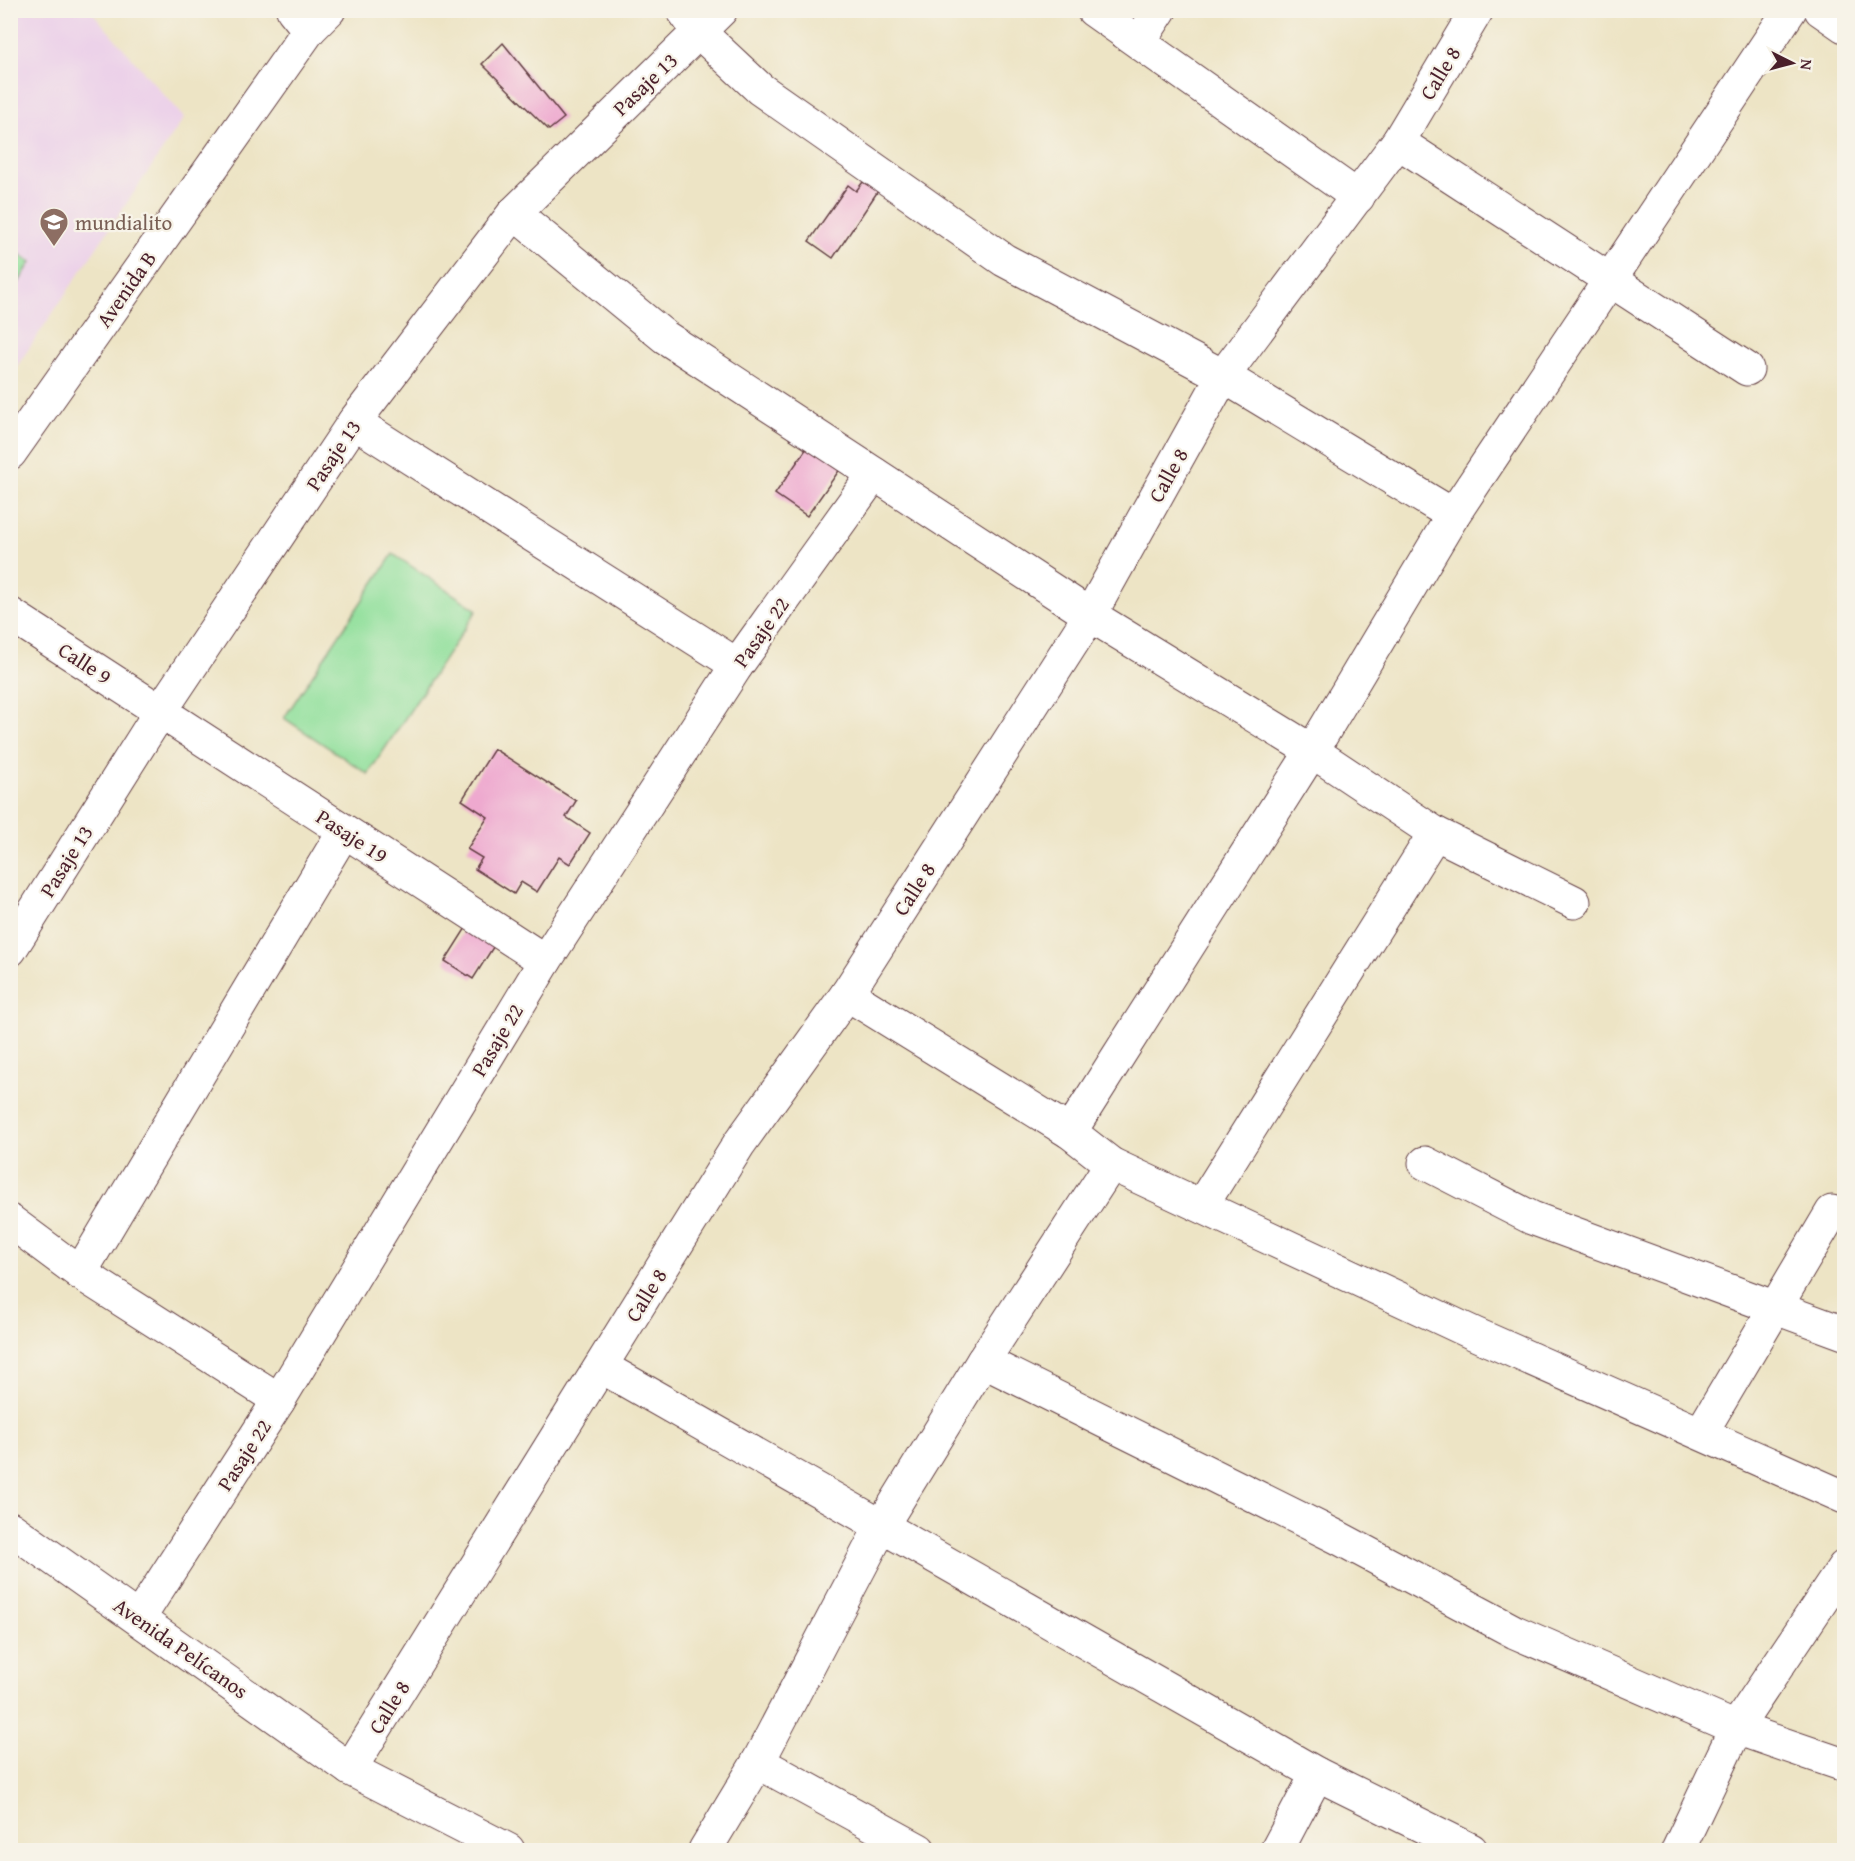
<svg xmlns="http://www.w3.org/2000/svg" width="1855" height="1861" font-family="'Gentium Book Plus',serif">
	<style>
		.built { fill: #ecd1e9 }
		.green { fill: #93e09d; stroke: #6e8064; stroke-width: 1.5 }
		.building { fill: #eea9cf }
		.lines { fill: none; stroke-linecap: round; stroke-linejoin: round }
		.minor-casing { stroke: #623d42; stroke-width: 35 }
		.major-casing { stroke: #623d42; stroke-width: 35 }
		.minor { stroke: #fff; stroke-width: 33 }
		.major { stroke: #fff; stroke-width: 33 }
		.labels { text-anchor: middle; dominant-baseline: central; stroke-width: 4.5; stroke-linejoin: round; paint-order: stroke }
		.street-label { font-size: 21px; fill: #4a1f2b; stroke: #f7f3e8 }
		.education-label { font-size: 21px; fill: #785e54; stroke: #f7f3e8; text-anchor: start }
	</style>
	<rect width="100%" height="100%" fill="#f7f3e8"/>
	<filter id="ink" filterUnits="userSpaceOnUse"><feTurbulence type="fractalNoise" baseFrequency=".0167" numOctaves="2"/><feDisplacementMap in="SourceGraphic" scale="12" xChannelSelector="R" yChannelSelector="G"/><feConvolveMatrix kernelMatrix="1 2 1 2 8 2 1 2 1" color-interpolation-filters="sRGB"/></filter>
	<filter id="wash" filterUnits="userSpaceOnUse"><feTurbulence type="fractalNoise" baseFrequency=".008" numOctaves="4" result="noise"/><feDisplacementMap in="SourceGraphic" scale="24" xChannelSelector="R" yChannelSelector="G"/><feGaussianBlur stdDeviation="1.35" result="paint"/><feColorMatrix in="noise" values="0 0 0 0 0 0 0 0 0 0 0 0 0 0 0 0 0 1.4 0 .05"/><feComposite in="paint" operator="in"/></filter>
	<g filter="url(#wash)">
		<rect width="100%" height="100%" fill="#ede4c5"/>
		<!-- built -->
		<path class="built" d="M11 11H91L184 118 11 375Z"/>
		<!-- green -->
		<g class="green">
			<path d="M11 249 31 262 11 295Z"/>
			<path d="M393 554 477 610 368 774 284 718Z"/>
		</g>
		<g id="blocks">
			<!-- building -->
			<g class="building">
				<path d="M503 43 564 118 549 130 482 64Z"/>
				<path d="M863 182 878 191 833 258 809 241 848 185 856 191Z"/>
				<path d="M811 442 843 465 807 516 775 494Z"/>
				<path d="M494 749 576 801 566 817 590 833 570 864 559 857 537 892 521 882 514 894 475 869 482 858 467 849 488 817 462 800Z"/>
				<path d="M469 923 497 941 473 979 445 961Z"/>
			</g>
		</g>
	</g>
	<g filter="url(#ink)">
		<use href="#blocks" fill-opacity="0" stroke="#623d42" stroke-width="1.5"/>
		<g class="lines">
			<!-- minor casing -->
			<g class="minor-casing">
				<g id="minor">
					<path d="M293 10 309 30"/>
					<path d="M683 10 698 31 760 89 1004 260 1223 376 1453 515"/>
					<path d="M1093 10 1358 197"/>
					<path d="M1821 10 1844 26"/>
					<path d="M1139 42 1160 10"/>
					<path d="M1398 142 1747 369"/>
					<path d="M514 213 665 337 1090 615 1312 751 1435 833 1574 902"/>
					<path d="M354 422 737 665"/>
					<path d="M10 614 545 961"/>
					<path d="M10 950 160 712 354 422 514 213 721 10"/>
					<path d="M847 994 1070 1132 1111 1164 1475 1334 1844 1497"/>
					<path d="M1070 1132 1312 751 1453 515 1790 10"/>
					<path d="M1425 1163 1532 1218 1844 1333"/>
					<path d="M1202 1205 1435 833"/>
					<path d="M10 1221 80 1273 279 1400"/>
					<path d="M80 1273 344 831"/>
					<path d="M983 1361 1337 1537 1515 1632 1736 1728 1844 1765"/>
					<path d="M602 1367 1317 1774 1471 1850"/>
					<path d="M1701 1433 1832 1212"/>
					<path d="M10 1528 350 1769 508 1850"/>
					<path d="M139 1618 279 1400 545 961 737 665 874 474"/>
					<path d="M758 1762 919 1850"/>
					<path d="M350 1769 739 1144 847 994 1090 615 1223 376 1398 142 1477 10"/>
					<path d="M705 1850 758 1762 881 1527 983 1361 1111 1164"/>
					<path d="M1277 1850 1317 1774"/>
					<path d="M1678 1850 1736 1728 1844 1567"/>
				</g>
			</g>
			<!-- major casing -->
			<g class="major-casing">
				<path id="major" d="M10 453 309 30 329 10"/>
			</g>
			<!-- minor -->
			<use href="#minor" class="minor"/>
			<!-- major -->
			<use href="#major" class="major"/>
		</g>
	</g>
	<!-- icons -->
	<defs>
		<g id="school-pin" transform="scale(1.5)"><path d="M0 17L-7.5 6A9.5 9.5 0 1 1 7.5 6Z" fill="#8d6e63" stroke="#f7f3e8"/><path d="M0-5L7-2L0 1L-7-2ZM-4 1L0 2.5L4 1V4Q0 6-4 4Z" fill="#fff"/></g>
	</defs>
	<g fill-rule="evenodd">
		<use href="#school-pin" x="54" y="222"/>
	</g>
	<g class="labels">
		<!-- street labels -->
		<g class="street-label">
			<text transform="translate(1440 73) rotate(-59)">Calle 8</text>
			<text transform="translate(645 84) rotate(-44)">Pasaje 13</text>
			<text transform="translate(126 289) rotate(-55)">Avenida B</text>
			<text transform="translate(333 455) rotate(-56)">Pasaje 13</text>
			<text transform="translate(1168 475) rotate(-61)">Calle 8</text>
			<text transform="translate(761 632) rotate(-55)">Pasaje 22</text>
			<text transform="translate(85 663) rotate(33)">Calle 9</text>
			<text transform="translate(352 836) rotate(33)">Pasaje 19</text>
			<text transform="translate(66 861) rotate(-58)">Pasaje 13</text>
			<text transform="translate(914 889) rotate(-57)">Calle 8</text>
			<text transform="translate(497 1040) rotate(-59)">Pasaje 22</text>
			<text transform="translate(646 1295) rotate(-58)">Calle 8</text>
			<text transform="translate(244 1455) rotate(-57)">Pasaje 22</text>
			<text transform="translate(181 1648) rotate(35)">Avenida Pelícanos</text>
			<text transform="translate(389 1707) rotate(-58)">Calle 8</text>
		</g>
		<!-- education labels -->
		<g class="education-label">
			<text x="75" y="222">mundialito</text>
		</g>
	</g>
	<!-- margin -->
	<rect width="1855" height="1861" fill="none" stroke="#f7f3e8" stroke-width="36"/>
	<!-- north arrow -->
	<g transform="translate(1792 63) rotate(96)" stroke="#f7f3e8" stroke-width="4.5" paint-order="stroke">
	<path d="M0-4.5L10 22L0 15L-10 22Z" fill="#4a1f2b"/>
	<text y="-9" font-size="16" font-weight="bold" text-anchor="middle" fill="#4a1f2b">N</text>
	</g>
</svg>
